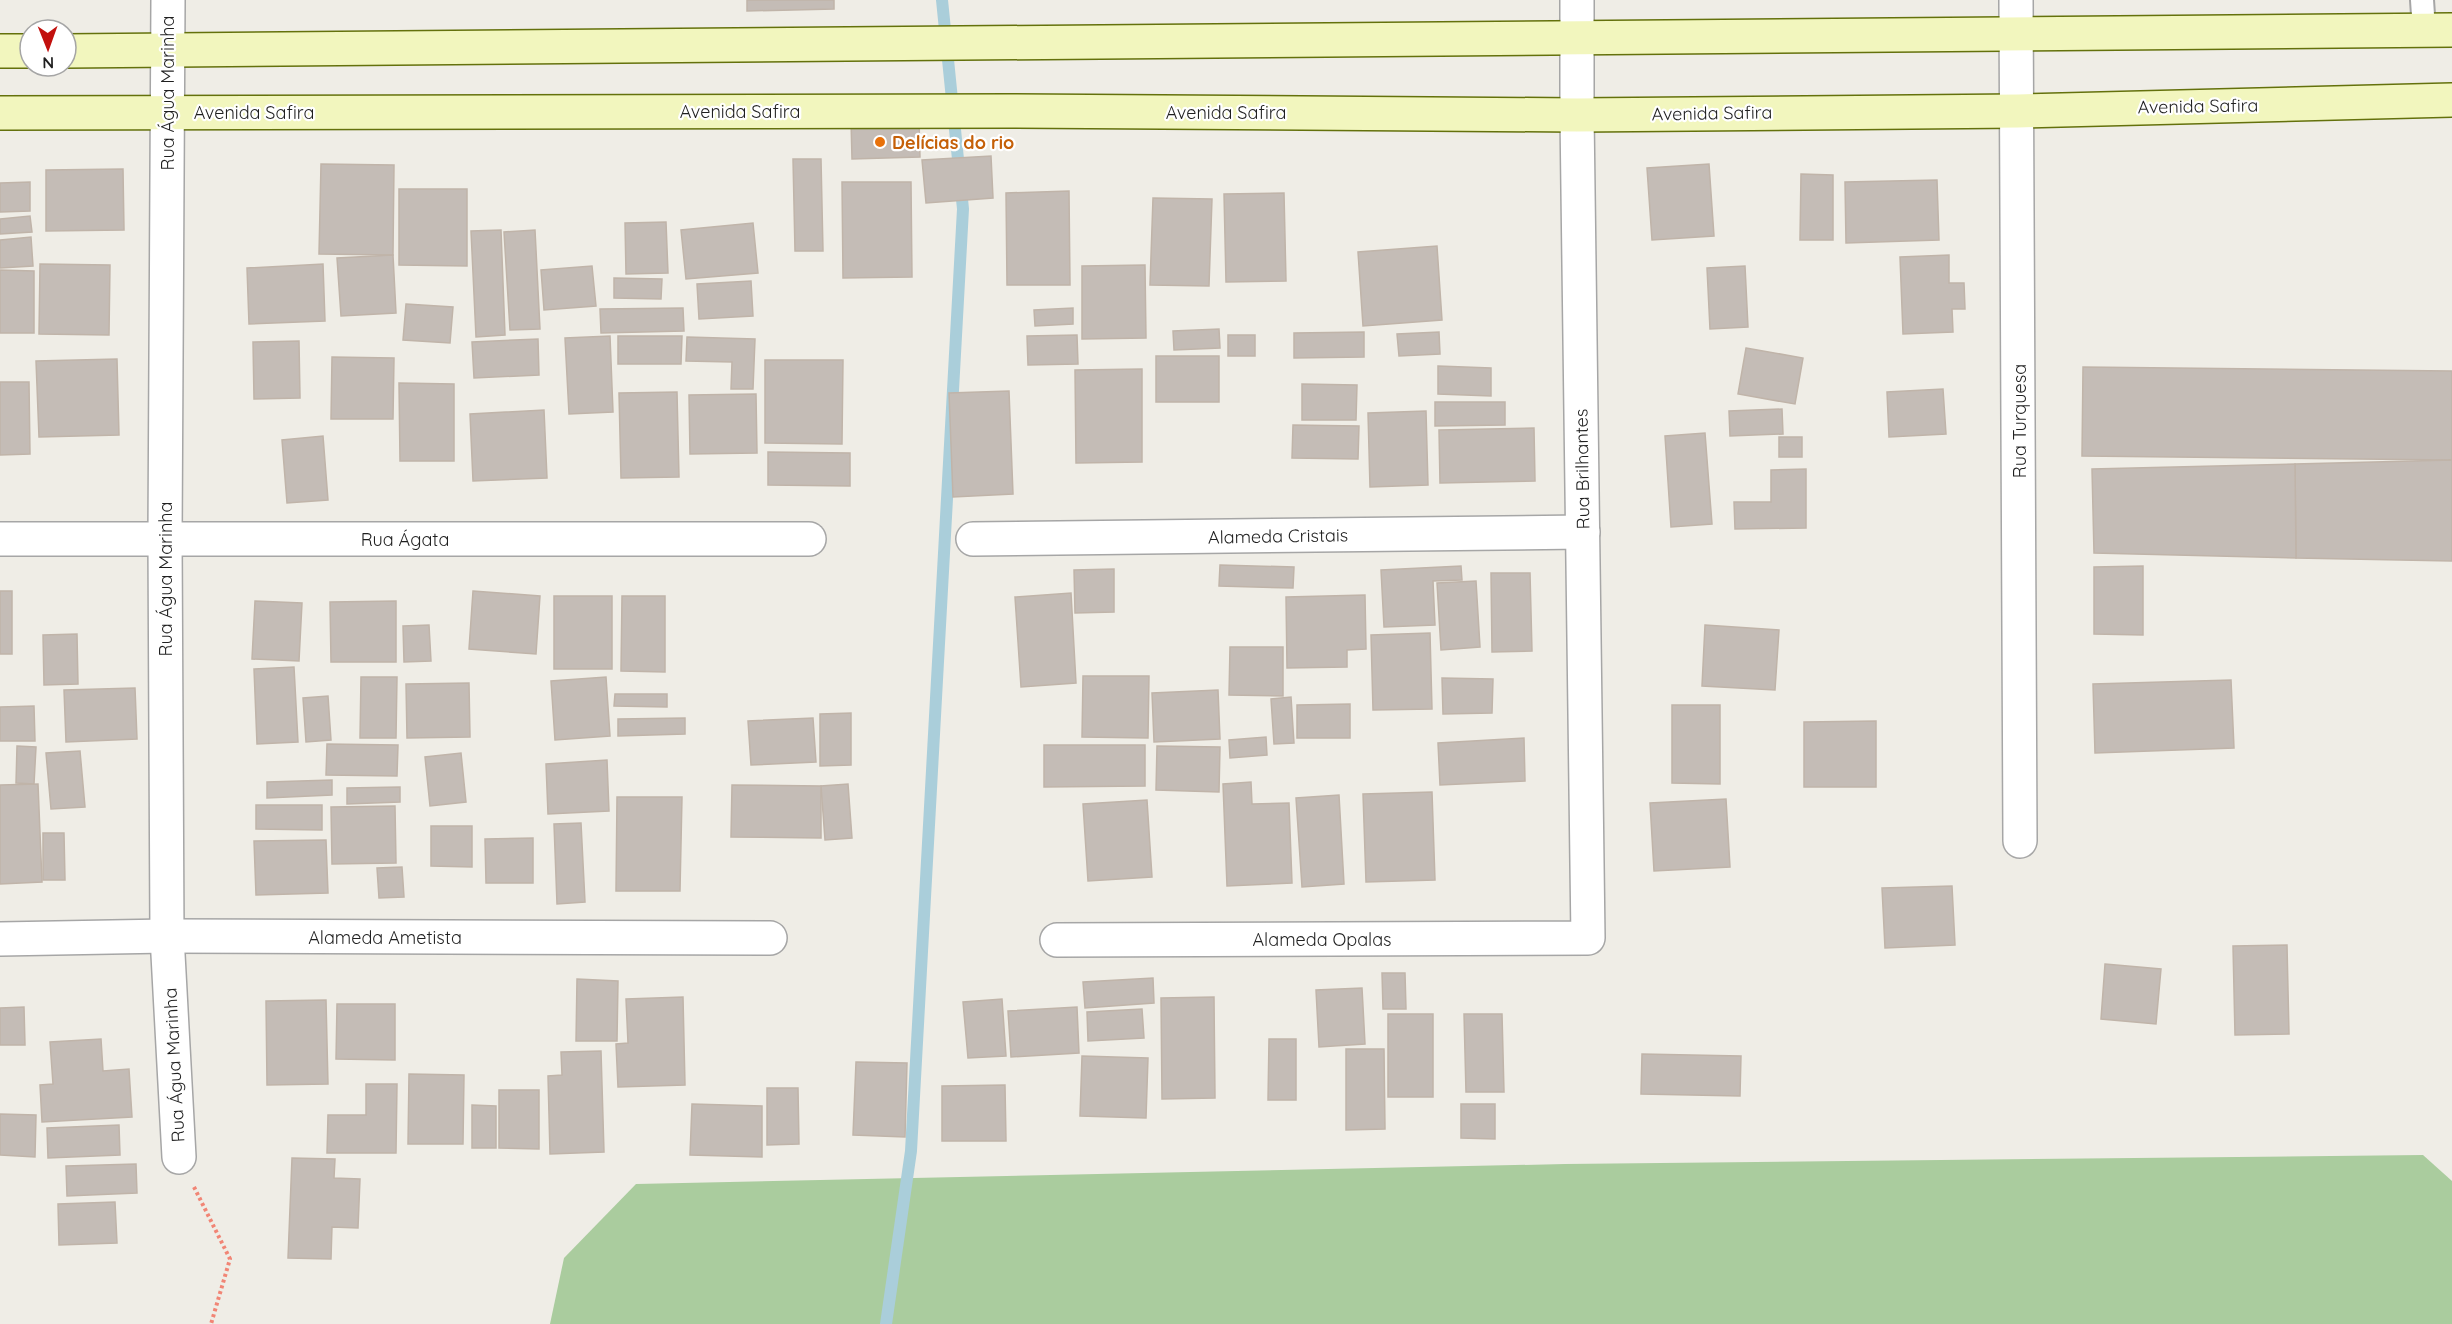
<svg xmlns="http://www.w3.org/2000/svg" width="2452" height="1324" font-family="Quicksand,sans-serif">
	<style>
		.forest { fill: #aacc9e }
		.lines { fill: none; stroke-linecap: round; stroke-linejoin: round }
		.stream { stroke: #aaceda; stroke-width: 12 }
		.building { fill: #c4bcb6; stroke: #c0b4a9; stroke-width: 1.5 }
		.lane-casing { stroke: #a6a6a6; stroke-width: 26 }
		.street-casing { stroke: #a6a6a6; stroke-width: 36 }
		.secondary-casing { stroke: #64710c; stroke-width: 36 }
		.path { stroke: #f18575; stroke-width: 4; stroke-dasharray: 3 3; stroke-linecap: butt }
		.lane { stroke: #fff; stroke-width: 22 }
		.street { stroke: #fff; stroke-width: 33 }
		.secondary { stroke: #f2f6be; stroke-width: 33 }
		.food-dot { fill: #e8710a; stroke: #fff; stroke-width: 2 }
		.labels { text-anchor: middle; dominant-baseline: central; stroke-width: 4.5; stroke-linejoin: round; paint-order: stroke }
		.street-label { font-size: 18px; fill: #1f1f1f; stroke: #fff }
		.food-label { font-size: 18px; font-weight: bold; fill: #c56008; stroke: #fff; text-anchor: start }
	</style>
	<rect width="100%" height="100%" fill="#efede6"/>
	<!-- forest -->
	<path class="forest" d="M2423 1155 2452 1181V1324H550L564 1258 636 1184 1565 1164Z"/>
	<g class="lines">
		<!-- stream -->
		<path class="stream" d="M886 1324 911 1151 963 209 942 0"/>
	</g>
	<!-- building -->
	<g class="building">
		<path d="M747 0H834V9L747 11Z"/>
		<path d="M919 119 920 157 852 159 851 120Z"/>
		<path d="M991 156 993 198 926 203 922 160Z"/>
		<path d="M793 159H821L823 251H795Z"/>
		<path d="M321 164 394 165 393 255 319 254Z"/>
		<path d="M1709 164 1714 236 1652 240 1647 168Z"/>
		<path d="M123 169 124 230 46 231V170Z"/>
		<path d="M1801 174 1833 175V240H1800Z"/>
		<path d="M1937 180 1939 240 1846 243 1845 182Z"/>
		<path d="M30 182V211L0 212V183Z"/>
		<path d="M842 182H911L912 277 843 278Z"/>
		<path d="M399 189H467V266L399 265Z"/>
		<path d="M1069 191 1070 285H1007L1006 193Z"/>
		<path d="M1284 193 1286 281 1226 282 1224 194Z"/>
		<path d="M1153 198 1212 199 1209 286 1150 285Z"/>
		<path d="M30 216 32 232 0 234V219Z"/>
		<path d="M666 222 668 273 626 274 625 223Z"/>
		<path d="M753 223 758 273 686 279 681 230Z"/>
		<path d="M501 230 505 335 476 337 471 231Z"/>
		<path d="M535 230 540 329 510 330 504 232Z"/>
		<path d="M31 237 33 266 0 268V240Z"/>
		<path d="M1437 246 1442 320 1363 326 1358 252Z"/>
		<path d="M393 255 396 313 341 316 337 258Z"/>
		<path d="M1949 255V283H1964L1965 309H1952L1953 332 1903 334 1900 257Z"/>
		<path d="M40 264 110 265 109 335 39 334Z"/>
		<path d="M323 264 325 321 249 324 247 268Z"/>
		<path d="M1145 265 1146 338 1082 339V266Z"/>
		<path d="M592 266 596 306 544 310 541 270Z"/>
		<path d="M1745 266 1748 327 1710 329 1707 268Z"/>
		<path d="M0 270 34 271V333H0Z"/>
		<path d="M614 278 662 279 661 299 614 298Z"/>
		<path d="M751 281 753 316 699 319 697 284Z"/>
		<path d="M406 304 453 307 450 343 403 340Z"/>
		<path d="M683 308 684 331 601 333 600 309Z"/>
		<path d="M1073 308V324L1035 326 1034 310Z"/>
		<path d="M1219 329 1220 348 1174 350 1173 331Z"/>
		<path d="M1364 332V357L1294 358V333Z"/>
		<path d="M1439 332 1440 354 1399 356 1397 334Z"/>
		<path d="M1077 335 1078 364 1028 365 1027 336Z"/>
		<rect x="1228" y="335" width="27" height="21"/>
		<path d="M610 336 613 412 569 414 565 338Z"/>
		<path d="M618 336H682L681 364H618Z"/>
		<path d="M687 337 755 339 753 389H731L732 362 686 361Z"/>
		<path d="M538 339 539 375 474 378 472 342Z"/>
		<path d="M299 341 300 398 254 399 253 342Z"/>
		<path d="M1746 348 1803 358 1795 404 1738 394Z"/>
		<rect x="1156" y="356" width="63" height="46"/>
		<path d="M332 357 394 358 393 419H331Z"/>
		<path d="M117 359 119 435 39 437 36 361Z"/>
		<path d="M765 360H843L842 444 765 443Z"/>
		<path d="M1438 366 1491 368V396L1438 394Z"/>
		<path d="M2083 367 2452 371V460L2082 456Z"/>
		<path d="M1142 369V462L1076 463 1075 370Z"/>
		<path d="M0 382H29L30 454 0 455Z"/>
		<path d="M399 383 454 384V461H400Z"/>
		<path d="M1302 384 1357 385 1356 420H1302Z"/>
		<path d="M1943 389 1946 434 1889 437 1887 392Z"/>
		<path d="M1009 391 1013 494 953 497 949 393Z"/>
		<path d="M677 392 679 477 621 478 619 393Z"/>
		<path d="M756 394 757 453 690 454 689 395Z"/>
		<path d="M1435 402H1505V425L1435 426Z"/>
		<path d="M1782 409 1783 434 1730 436 1729 411Z"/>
		<path d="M544 410 547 478 473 481 470 414Z"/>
		<path d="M1426 411 1428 485 1370 487 1368 413Z"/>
		<path d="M1293 425 1359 426 1358 459 1292 458Z"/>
		<path d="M1534 428 1535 481 1440 483 1439 430Z"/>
		<path d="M1705 433 1712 524 1671 527 1665 436Z"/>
		<path d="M323 436 328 500 287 503 282 440Z"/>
		<rect x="1779" y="437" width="23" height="20"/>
		<path d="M768 452 850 453V486L768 485Z"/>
		<path d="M2452 460V561L2296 558 2295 464Z"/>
		<path d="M2295 464 2296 558 2094 553 2092 469Z"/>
		<path d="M1806 469V528L1735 529 1734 502H1771V470Z"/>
		<path d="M1220 565 1294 567 1293 588 1219 586Z"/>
		<path d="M1461 566 1462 580 1433 581 1435 625 1384 627 1381 570Z"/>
		<path d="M2143 566V635L2094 634V567Z"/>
		<path d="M1114 569V612L1075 613 1074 570Z"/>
		<path d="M1491 573H1530L1532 651 1492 652Z"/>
		<path d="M1476 581 1480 647 1441 650 1437 583Z"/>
		<rect x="0" y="591" width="12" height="63"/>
		<path d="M473 591 540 596 536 654 469 649Z"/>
		<path d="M1071 593 1076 683 1021 687 1015 597Z"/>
		<path d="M1365 595 1366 649 1347 650V667L1287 668 1286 597Z"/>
		<rect x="554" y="596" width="58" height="73"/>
		<path d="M622 596H665V672L621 671Z"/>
		<path d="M255 601 302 603 299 661 252 659Z"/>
		<path d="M396 601V662H331L330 602Z"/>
		<path d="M429 625 431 661 404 662 403 626Z"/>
		<path d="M1705 625 1779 630 1775 690 1702 686Z"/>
		<path d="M1430 633 1432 709 1373 710 1371 635Z"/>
		<path d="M77 634 78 684 44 685 43 635Z"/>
		<path d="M1230 647H1283V696L1229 695Z"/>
		<path d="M294 667 298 742 257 744 254 669Z"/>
		<path d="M1083 676H1149L1148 738 1082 737Z"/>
		<path d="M361 677H397L396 738H360Z"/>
		<path d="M606 677 610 736 555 740 551 681Z"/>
		<path d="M1442 678 1493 679 1492 713 1443 714Z"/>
		<path d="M2231 680 2234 748 2095 753 2093 684Z"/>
		<path d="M469 683 470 737 407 738 406 684Z"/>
		<path d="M135 688 137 739 66 742 64 690Z"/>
		<path d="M1218 690 1220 739 1154 742 1152 693Z"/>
		<path d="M615 694H667V707L614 706Z"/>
		<path d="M328 696 331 740 306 742 303 698Z"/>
		<path d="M1291 697 1294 743 1274 744 1271 699Z"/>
		<path d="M1350 704V738H1297V705Z"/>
		<path d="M1672 705H1720V784L1672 783Z"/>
		<path d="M34 706 35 741H0V707Z"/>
		<path d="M851 713V765L820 766V714Z"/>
		<path d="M685 718V734L618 736V719Z"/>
		<path d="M813 718 816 762 751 765 748 721Z"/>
		<path d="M1876 721V787H1804V722Z"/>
		<path d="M1266 737 1267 755 1230 758 1229 740Z"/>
		<path d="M1524 738 1525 781 1440 785 1438 743Z"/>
		<path d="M327 744 398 745 397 776 326 775Z"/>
		<path d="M1044 745H1145V786L1044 787Z"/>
		<path d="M17 746 36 747 34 784 16 783Z"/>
		<path d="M1157 746 1220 747 1219 792 1156 790Z"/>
		<path d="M80 751 85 807 51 809 46 753Z"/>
		<path d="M461 753 466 802 430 806 425 757Z"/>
		<path d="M607 760 609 811 548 814 546 764Z"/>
		<path d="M332 780V795L267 798V782Z"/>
		<path d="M1251 782 1252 804 1289 803 1292 883 1227 886 1223 784Z"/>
		<path d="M38 784 42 882 0 884V785Z"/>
		<path d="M848 784 852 838 825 840 821 786Z"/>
		<path d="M732 785 821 786V838L731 837Z"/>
		<path d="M400 787V802L347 804V788Z"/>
		<path d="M1432 792 1435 880 1366 882 1363 794Z"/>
		<path d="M1339 795 1344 884 1302 887 1296 798Z"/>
		<path d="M617 797H682L680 891H616Z"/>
		<path d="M1726 799 1730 867 1654 871 1650 803Z"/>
		<path d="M1147 800 1152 877 1088 881 1083 804Z"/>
		<path d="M256 805H322V830L256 829Z"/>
		<path d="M395 806 396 863 332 864 331 807Z"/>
		<path d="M581 823 585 902 557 904 554 824Z"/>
		<path d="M431 826H472V867L431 866Z"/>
		<path d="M43 833H64L65 880H43Z"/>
		<path d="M533 838V883H486L485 839Z"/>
		<path d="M326 840 328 893 256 895 254 841Z"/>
		<path d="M402 867 404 897 379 898 377 868Z"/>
		<path d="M1952 886 1955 945 1885 948 1882 888Z"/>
		<path d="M2287 945 2289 1034 2235 1035 2233 946Z"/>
		<path d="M2105 964 2161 969 2156 1024 2101 1019Z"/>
		<path d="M1382 973H1405L1406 1009H1383Z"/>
		<path d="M1153 978 1154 1003 1085 1008 1083 982Z"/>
		<path d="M577 979 618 981 617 1041H576Z"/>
		<path d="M1362 988 1365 1044 1319 1047 1316 990Z"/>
		<path d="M683 997 685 1085 618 1087 616 1044 628 1043 626 999Z"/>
		<path d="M1214 997 1215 1098 1162 1099 1161 998Z"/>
		<path d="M1002 999 1006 1056 968 1058 963 1002Z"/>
		<path d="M326 1000 328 1084 267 1085 266 1001Z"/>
		<path d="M337 1004H395V1060L336 1059Z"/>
		<path d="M24 1007 25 1045H0V1008Z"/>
		<path d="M1077 1007 1079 1053 1011 1057 1008 1011Z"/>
		<path d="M1142 1009 1144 1038 1088 1041 1087 1012Z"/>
		<rect x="1388" y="1014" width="45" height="83"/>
		<path d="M1464 1014H1502L1504 1092H1466Z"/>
		<path d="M101 1039 103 1071 129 1069 132 1117 42 1122 40 1085 53 1084 50 1042Z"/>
		<path d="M1269 1039H1296V1100H1268Z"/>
		<path d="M1346 1049H1384L1385 1129 1346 1130Z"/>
		<path d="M601 1051 604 1152 550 1154 548 1076 562 1075 561 1052Z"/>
		<path d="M1642 1054 1741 1056 1740 1096 1641 1094Z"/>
		<path d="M1082 1056 1148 1058 1146 1118 1080 1116Z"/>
		<path d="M856 1062 907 1063 905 1137 853 1135Z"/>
		<path d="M409 1074 464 1075 463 1144H408Z"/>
		<path d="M366 1084H397L396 1153H327L328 1115H366Z"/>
		<path d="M1005 1085 1006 1141H942V1086Z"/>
		<path d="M767 1088H798L799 1144 767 1145Z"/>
		<path d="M499 1090H539V1149L499 1148Z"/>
		<path d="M692 1104 762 1106V1157L690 1155Z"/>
		<path d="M1461 1104H1495V1139L1461 1138Z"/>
		<path d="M472 1105 496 1106V1148H472Z"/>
		<path d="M0 1114 36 1115 35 1157 0 1155Z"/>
		<path d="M119 1125 120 1155 48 1158 47 1128Z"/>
		<path d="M292 1158 335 1159 334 1178 360 1179 358 1228 332 1227 331 1259 288 1258Z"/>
		<path d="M136 1164 137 1193 67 1196 66 1166Z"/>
		<path d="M115 1202 117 1243 59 1245 58 1204Z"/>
	</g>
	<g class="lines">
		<!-- lane casing -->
		<g class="lane-casing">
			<path id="lane" d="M2422 0 2424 30"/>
		</g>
		<!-- street casing -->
		<g class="street-casing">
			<g id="street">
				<path d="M168 0 165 538 167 936 179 1157"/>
				<path d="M2016 0 2020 841"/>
				<path d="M0 539H809"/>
				<path d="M973 539 1583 532"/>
				<path d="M0 939 167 936 770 938"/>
				<path d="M1057 940 1588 938 1577 115V0"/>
			</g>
		</g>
		<!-- secondary casing -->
		<g class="secondary-casing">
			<g id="secondary">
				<path d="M0 51H30"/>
				<path d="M66 51 2452 30"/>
				<path d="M0 113 1013 111 1577 115 2018 111 2452 100"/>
			</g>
		</g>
		<!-- path -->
		<path class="path" d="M194 1187 230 1259 211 1324"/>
		<!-- lane -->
		<use href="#lane" class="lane"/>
		<!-- street -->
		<use href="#street" class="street"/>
		<!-- secondary -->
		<use href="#secondary" class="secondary"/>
	</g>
	<!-- markers -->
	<circle class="food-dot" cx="880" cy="142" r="6"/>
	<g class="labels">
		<!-- street labels -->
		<g class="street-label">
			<text transform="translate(167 93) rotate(-90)">Rua Água Marinha</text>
			<text transform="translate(2198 106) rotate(-1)">Avenida Safira</text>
			<text x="740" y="111">Avenida Safira</text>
			<text x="254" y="112">Avenida Safira</text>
			<text x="1226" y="112">Avenida Safira</text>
			<text transform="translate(1712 113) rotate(-1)">Avenida Safira</text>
			<text transform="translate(2019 421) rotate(-90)">Rua Turquesa</text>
			<text transform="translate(1582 469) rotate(-91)">Rua Brilhantes</text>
			<text transform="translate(1278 536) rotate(-1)">Alameda Cristais</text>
			<text x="405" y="539">Rua Ágata</text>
			<text transform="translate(165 579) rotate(-90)">Rua Água Marinha</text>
			<text x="385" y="937">Alameda Ametista</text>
			<text x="1322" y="939">Alameda Opalas</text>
			<text transform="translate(174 1065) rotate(-93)">Rua Água Marinha</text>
		</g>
		<!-- food labels -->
		<g class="food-label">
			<text x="892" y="142">Delícias do rio</text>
		</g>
	</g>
	<!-- north arrow -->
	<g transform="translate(48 48) rotate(179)"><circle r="28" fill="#ffffff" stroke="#a5a5a5" stroke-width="1.5"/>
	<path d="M0-4.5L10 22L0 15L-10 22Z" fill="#c2100d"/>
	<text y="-9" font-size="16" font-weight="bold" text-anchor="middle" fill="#1f1f1f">N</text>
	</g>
</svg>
